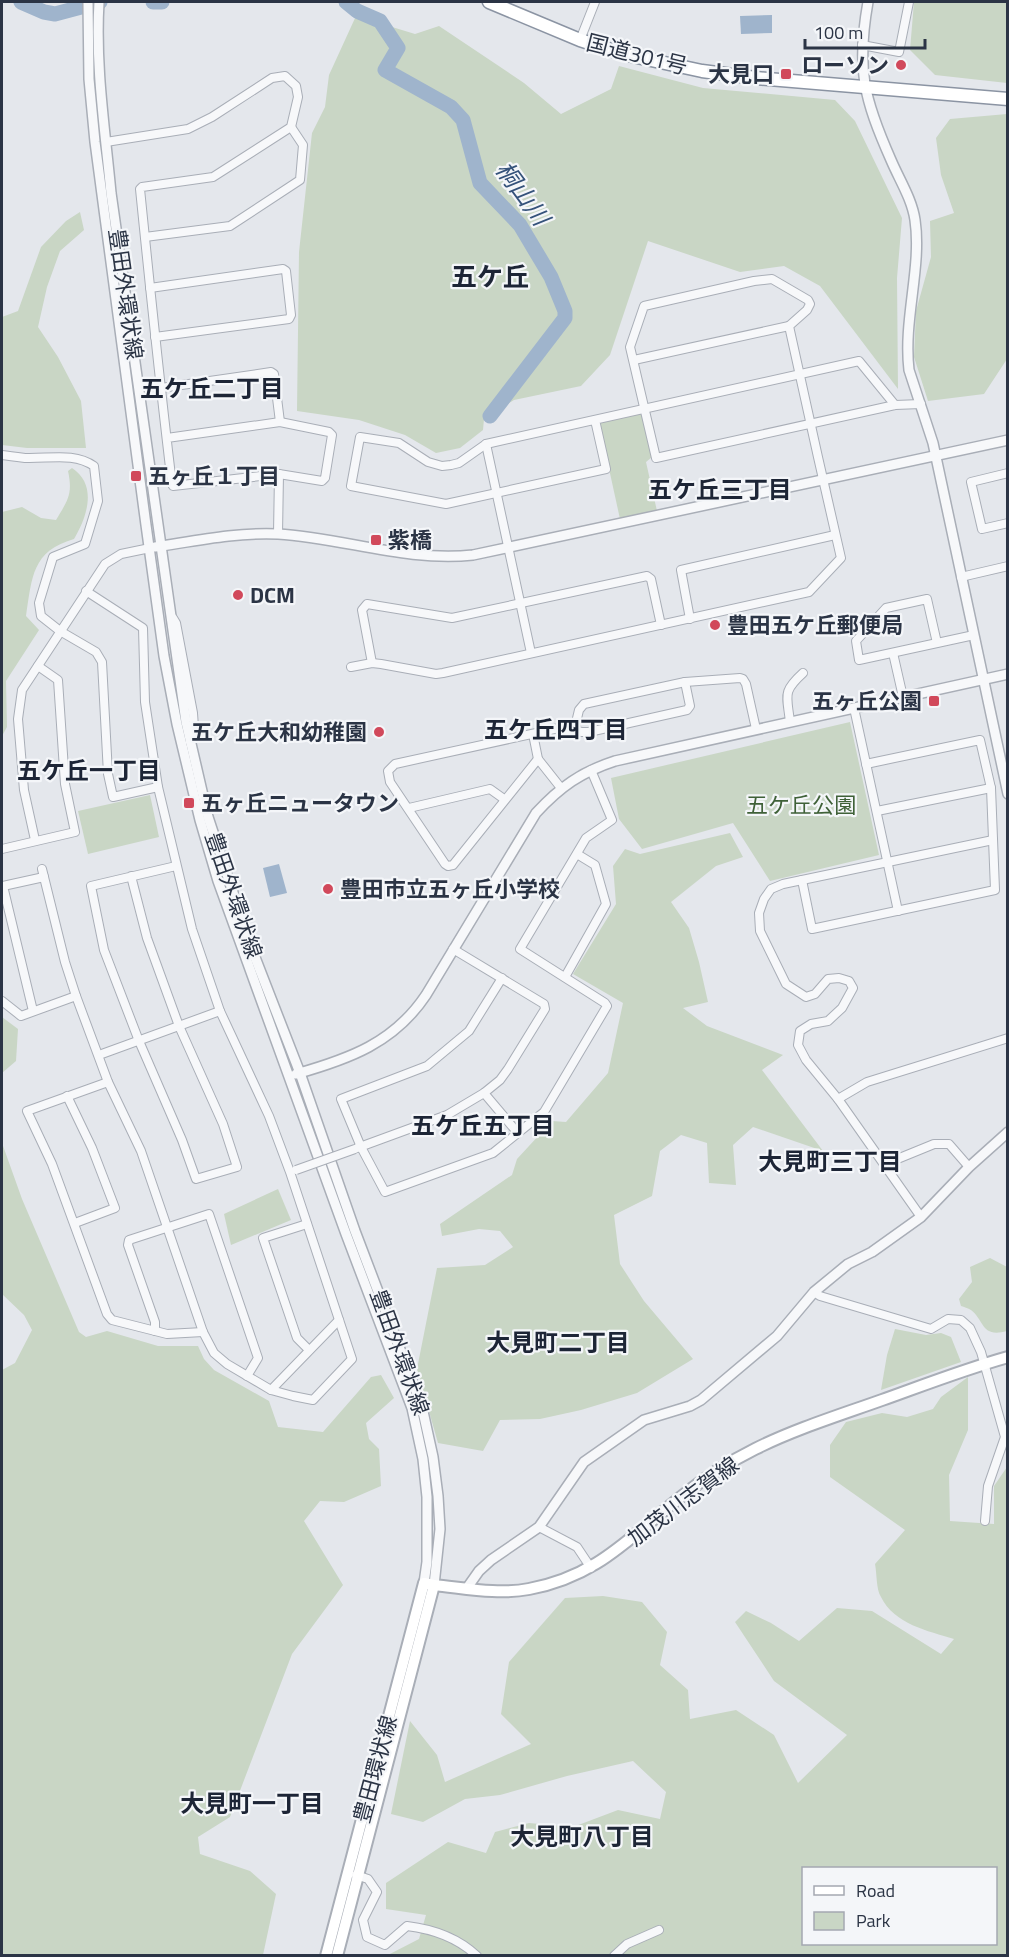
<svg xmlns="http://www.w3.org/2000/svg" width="1009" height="1957" font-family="'Titillium Web','Noto Sans JP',sans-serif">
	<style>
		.green { fill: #c9d6c5; fill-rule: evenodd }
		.water { fill: #9fb4cc }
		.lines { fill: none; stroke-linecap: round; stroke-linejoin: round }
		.river { stroke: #9fb4cc; stroke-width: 15 }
		.minor-casing { stroke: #a9aeb7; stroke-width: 10 }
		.tertiary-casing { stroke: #a9aeb7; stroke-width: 12 }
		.secondary-casing { stroke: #a9aeb7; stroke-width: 14 }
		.trunk-casing { stroke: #8b94a3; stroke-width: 15 }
		.minor { stroke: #f7f8fa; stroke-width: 8 }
		.tertiary { stroke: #f7f8fa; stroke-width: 9 }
		.secondary { stroke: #fff; stroke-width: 10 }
		.trunk { stroke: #fff; stroke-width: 12 }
		.minor-bridge-casing { stroke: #a9aeb7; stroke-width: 10; stroke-linecap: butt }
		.minor-bridge { stroke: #f7f8fa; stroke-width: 8 }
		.poi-dot { fill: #d1495b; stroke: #f4f6f9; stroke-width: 2 }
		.labels { text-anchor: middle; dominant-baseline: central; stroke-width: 4.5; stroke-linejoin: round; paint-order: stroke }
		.street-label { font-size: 22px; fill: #2b3445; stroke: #f4f6f9 }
		.poi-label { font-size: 22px; font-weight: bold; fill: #2b3445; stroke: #f4f6f9; text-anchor: start }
		.park-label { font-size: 22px; fill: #3f6138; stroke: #f4f6f9 }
		.water-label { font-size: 24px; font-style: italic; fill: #34527a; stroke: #f4f6f9 }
		.neighbourhood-label { font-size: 24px; font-weight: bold; fill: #1d2536; stroke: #f4f6f9 }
		.quarter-label { font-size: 26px; font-weight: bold; fill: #1d2536; stroke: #f4f6f9 }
	</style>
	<rect width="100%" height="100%" fill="#e4e7ec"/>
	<!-- green -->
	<g class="green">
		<path d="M914 2H1007V83L935 75 910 50Z"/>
		<path d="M356 16 415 34 439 26 524 83 561 114 611 89 619 66 703 88 835 100 855 121 902 218 897 278 898 389 820 286 784 266 740 272 648 241 610 355 581 386 514 400 484 419 483 430 460 448 436 453 405 435 359 420 297 411 299 252 312 133 325 107 329 75Z"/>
		<path d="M1007 114 1008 323 1006 326 1007 359 984 394 928 401 914 357 916 311 931 257 930 221 954 213 941 175 936 138 950 119Z"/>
		<path d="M80 212 84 230 60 251 47 287 38 327 58 357 81 401 86 448H27L2 445V317L18 311 41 247 66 221Z"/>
		<path d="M642 413 652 457 646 462 657 511 620 519 599 423Z"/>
		<path d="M72 468C98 485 87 517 74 539 32 551 32 577 26 616L39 630 6 681 7 727 2 736V512L22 507 41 518 56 520C68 500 73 494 68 471Z"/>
		<path d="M850 722 879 855 770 881 733 823 642 849 619 819 611 778Z"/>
		<path d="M150 795 159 837 88 854 78 811Z"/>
		<path d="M730 833 743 857 716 866 671 902 689 928 699 962 708 1002 683 1008 707 1026 783 1055 762 1070 823 1151 753 1127 733 1145 736 1185 709 1183 707 1143 681 1135 660 1151 652 1196 614 1215 620 1264 644 1301 693 1359 637 1393 581 1410 540 1419 500 1420 483 1451 438 1443 417 1369 437 1268 485 1265 513 1247 500 1231 479 1229 442 1236 440 1224 512 1175 517 1159 552 1121 566 1122 608 1073 623 1003 573 974 616 904 613 866 625 849 640 854Z"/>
		<path d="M2 1017 18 1029 16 1061 2 1073Z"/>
		<path d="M2 1143 22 1199 79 1332 86 1337 107 1331 158 1346H198L204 1359 214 1370 269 1401 278 1427 323 1432 371 1377 381 1375 394 1398 366 1423 369 1439 379 1449 381 1486 344 1502 320 1501 304 1521 343 1585 292 1654 230 1817 198 1837 200 1854 250 1871 276 1894 263 1955H2V1370L15 1363 32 1330 24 1315 2 1294Z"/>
		<path d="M278 1189 291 1220 231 1245 224 1214Z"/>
		<path d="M990 1258 1007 1267V1331C981 1338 985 1321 971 1310 968 1308 964 1307 961 1306L959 1299 972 1282 970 1267Z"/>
		<path d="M895 1329 926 1335 941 1333 951 1337 961 1362 881 1390 887 1355Z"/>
		<path d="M968 1377V1430L949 1475 950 1521 994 1524V1486L1007 1467V1955L386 1956 419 1939 426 1915 386 1909V1883L448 1842 486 1853 495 1832 529 1823 573 1827 618 1810 660 1819 666 1792 633 1761 567 1776 500 1795 465 1799 423 1822 391 1814 410 1721 437 1755 445 1782 531 1744 501 1714 509 1662 565 1598 603 1596 642 1602 667 1632 660 1665 688 1690 690 1719 736 1710 774 1735 798 1783 847 1735 774 1681 735 1622 746 1611 771 1623 799 1641 837 1608 872 1611 941 1654 954 1639C928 1631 894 1624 881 1597 876 1589 877 1574 875 1564L905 1530 830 1477V1445L846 1422 882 1413 907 1417 933 1409 941 1397ZM804 1868H996V1944H804Z"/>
	</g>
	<!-- water -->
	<g class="water">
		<path d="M772 15V33L741 34 740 16Z"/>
		<path d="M279 864 287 893 270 897 263 868Z"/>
	</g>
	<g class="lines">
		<!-- river -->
		<g class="river">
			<path d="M21 2 44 12 55 14 100 2"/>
			<path d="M153 2H162"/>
			<path d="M346 2 357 11 380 21 398 48 385 70 451 107 463 120 480 183 520 225 551 277 565 311V318L490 416"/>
		</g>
		<!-- minor casing -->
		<g class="minor-casing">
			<g id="minor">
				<path d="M580 40 595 2"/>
				<path d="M862 45 899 52 909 2"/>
				<path d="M106 142 188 129 212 117 272 78 285 76 296 86 298 97 291 127 213 177 142 187 140 189C150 288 160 386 172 484L173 486 279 474 322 481 325 478 332 435 329 432 280 422 167 438"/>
				<path d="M145 237 230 226 300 180 303 145 291 127"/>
				<path d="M150 288 283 269 286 271 291 315 289 319 155 337"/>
				<path d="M634 360 789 326"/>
				<path d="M161 388 271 372 274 374 280 422"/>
				<path d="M595 420 606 469 446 504 351 486 360 437 399 443 428 462 442 466 451 465 459 463 486 444 859 361 895 405"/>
				<path d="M486 444 531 653"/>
				<path d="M2 455C9 456 17 457 25 458 49 459 74 452 94 466L98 501 85 544 53 557 39 603 41 616 60 631 96 652 102 662 108 774 113 797 158 787"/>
				<path d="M1008 473 971 482 982 529 1008 523"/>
				<path d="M278 534 279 474"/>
				<path d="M961 577 1008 566"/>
				<path d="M173 618 176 623 193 713 194 727 190 741"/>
				<path d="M690 619 681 570 835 535"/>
				<path d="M937 643 927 599 886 608 856 641 859 660 974 635"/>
				<path d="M893 653 903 697"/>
				<path d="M372 663 362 610 367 604 452 618 647 576 651 579 661 625"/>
				<path d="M351 667 372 663 381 664 436 674 443 673 809 592 841 558C823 481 806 403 789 326L807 310 810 304 808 300 772 279 754 281 644 306 630 347 656 458 895 405 921 404"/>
				<path d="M854 708 898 911"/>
				<path d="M790 722C787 695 782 692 803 673"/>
				<path d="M574 731 579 710 584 704 685 682 740 678 743 679 746 684 756 729"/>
				<path d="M533 734 538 759 561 788"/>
				<path d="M538 759 453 865 448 866 445 864 390 782 388 771 395 764 559 728 582 732H589L687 710 690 706 685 682"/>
				<path d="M409 808 490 789 504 799"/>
				<path d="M877 811 991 788"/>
				<path d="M35 840 24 790 18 719 22 690 105 564 121 554 150 548"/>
				<path d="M2 849 75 832 65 784 58 680 38 666"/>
				<path d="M42 869 65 962 76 996 108 1082 141 1151 203 1332 214 1353 227 1364 271 1390 293 1396 313 1400 352 1359 290 1172 269 1116 220 1011 192 929 158 787 145 702 143 628 86 591"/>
				<path d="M131 876 147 938 179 1026 223 1124 237 1167 196 1179 182 1140 139 1041 104 950 91 886 176 866"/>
				<path d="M802 880 812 929 995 890 991 788 980 740 866 764"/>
				<path d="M565 977 606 904 595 865 577 854"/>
				<path d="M502 978 469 1031 427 1066 341 1099 361 1147 385 1192 493 1153 544 1112 607 1006 605 1003 520 949 586 838 612 820 591 770"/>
				<path d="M2 1001 21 1016 76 996"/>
				<path d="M33 1011 3 886 44 877"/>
				<path d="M99 1055 220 1011"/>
				<path d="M108 1082 27 1111 52 1164 107 1314 112 1320 167 1334 203 1332"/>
				<path d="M484 1093 517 1132"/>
				<path d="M67 1096 92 1148 115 1208 75 1223"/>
				<path d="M838 1099 867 1082 1008 1038"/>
				<path d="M357 1148 447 1115 484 1093 500 1080 508 1069 545 1009 544 1004 453 949"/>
				<path d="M885 1164 934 1144H949L969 1167"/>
				<path d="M921 1217 838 1099 806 1060 798 1045 800 1031 811 1024 828 1021 842 1008 853 988 849 981 839 978 828 979 815 994 806 997 786 984 760 931 759 913 764 899 771 889 783 884 993 840"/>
				<path d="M307 1224 263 1238 297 1338 309 1350"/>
				<path d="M814 1292 820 1296 931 1329 948 1319 961 1320 970 1328 981 1352 1005 1437 988 1486 985 1521"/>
				<path d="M155 1331V1322L128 1245 129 1240 209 1214 258 1358 247 1376"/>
				<path d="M271 1390 339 1320"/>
				<path d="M539 1527 577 1547 591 1568"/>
				<path d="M356 1875 368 1879 377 1892 363 1920 367 1937 385 1945 407 1926C432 1929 458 1938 477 1956"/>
				<path d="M614 1956 627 1944 659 1930"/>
			</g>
		</g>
		<!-- tertiary casing -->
		<g class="tertiary-casing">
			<g id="tertiary">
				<path d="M88 2 89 79 95 142 146 525 164 656 177 724 200 820 218 881 346 1234 412 1408 423 1459 427 1497V1562L424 1583"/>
				<path d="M99 2C95 65 105 129 111 193L186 722 208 817 251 947 300 1073 355 1231 422 1407 433 1457 438 1496 440 1529 434 1585"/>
				<path d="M868 2C856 69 864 99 891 160 899 179 912 199 915 220 922 267 903 320 909 370L933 443 1008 794"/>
				<path d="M155 547C195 541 237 532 278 534 344 538 406 562 473 555L1008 440"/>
				<path d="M296 1074C349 1059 394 1043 426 995L536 813C560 787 581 772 615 761L1008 674"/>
				<path d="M467 1588 479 1571 491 1560 539 1527 584 1462 644 1420 690 1406 701 1400 777 1336 814 1292 848 1264 872 1252 921 1217 969 1167 1008 1132"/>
			</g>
		</g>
		<!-- secondary casing -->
		<g class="secondary-casing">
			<g id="secondary">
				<path d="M326 1956 424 1583 434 1585C465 1588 498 1595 529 1589 600 1576 632 1534 686 1493 707 1476 731 1461 755 1449 795 1429 840 1415 882 1400 924 1385 965 1369 1008 1357"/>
				<path d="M337 1956 434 1585"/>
			</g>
		</g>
		<!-- trunk casing -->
		<g class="trunk-casing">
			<path id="trunk" d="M489 2 580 40 623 54 702 71 756 78 1008 99"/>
		</g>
		<!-- minor -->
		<use href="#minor" class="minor"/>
		<!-- tertiary -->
		<use href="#tertiary" class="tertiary"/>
		<!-- secondary -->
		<use href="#secondary" class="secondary"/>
		<!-- trunk -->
		<use href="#trunk" class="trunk"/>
		<!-- minor-bridge casing -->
		<g class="minor-bridge-casing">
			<path id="minor-bridge" d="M296 1170 355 1149"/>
		</g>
		<!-- minor-bridge -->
		<use href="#minor-bridge" class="minor-bridge"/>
	</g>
	<!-- markers -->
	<g class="poi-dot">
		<circle cx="901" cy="65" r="6"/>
		<rect x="780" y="68" width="12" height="12" rx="3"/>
		<rect x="130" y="470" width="12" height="12" rx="3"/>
		<rect x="370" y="534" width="12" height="12" rx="3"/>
		<circle cx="238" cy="595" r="6"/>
		<circle cx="715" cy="625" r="6"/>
		<rect x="928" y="695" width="12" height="12" rx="3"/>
		<circle cx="379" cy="732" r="6"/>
		<rect x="183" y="797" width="12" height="12" rx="3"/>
		<circle cx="328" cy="889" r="6"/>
	</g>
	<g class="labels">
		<!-- street labels -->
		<g class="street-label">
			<text transform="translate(637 54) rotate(14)">国道301号</text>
			<text transform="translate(126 294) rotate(82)">豊田外環状線</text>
			<text transform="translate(234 895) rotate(71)">豊田外環状線</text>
			<text transform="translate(400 1352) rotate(70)">豊田外環状線</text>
			<text transform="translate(683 1501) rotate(-37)">加茂川志賀線</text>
			<text transform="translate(375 1769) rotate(-75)">豊田環状線</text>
		</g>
		<!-- poi labels -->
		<g class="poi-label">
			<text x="889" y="65" text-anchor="end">ローソン</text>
			<text x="774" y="74" text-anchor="end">大見口</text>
			<text x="148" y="476">五ヶ丘１丁目</text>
			<text x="388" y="540">紫橋</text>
			<text x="250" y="595">DCM</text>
			<text x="727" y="625">豊田五ケ丘郵便局</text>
			<text x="922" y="701" text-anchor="end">五ヶ丘公園</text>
			<text x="367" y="732" text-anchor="end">五ケ丘大和幼稚園</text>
			<text x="201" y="803">五ヶ丘ニュータウン</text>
			<text x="340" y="889">豊田市立五ヶ丘小学校</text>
		</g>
		<!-- park labels -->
		<g class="park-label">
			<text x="801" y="805">五ケ丘公園</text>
		</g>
		<!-- water labels -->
		<g class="water-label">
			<text transform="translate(523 193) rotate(54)">桐山川</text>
		</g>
		<!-- neighbourhood labels -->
		<g class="neighbourhood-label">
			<text x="212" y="388">五ケ丘二丁目</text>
			<text x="720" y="489">五ケ丘三丁目</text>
			<text x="556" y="729">五ケ丘四丁目</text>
			<text x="89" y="770">五ケ丘一丁目</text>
			<text x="483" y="1125">五ケ丘五丁目</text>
			<text x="830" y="1161">大見町三丁目</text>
			<text x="558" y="1342">大見町二丁目</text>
			<text x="252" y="1803">大見町一丁目</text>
			<text x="582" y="1836">大見町八丁目</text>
		</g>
		<!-- quarter labels -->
		<g class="quarter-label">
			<text x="490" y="276">五ケ丘</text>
		</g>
	</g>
	<!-- border -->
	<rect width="1009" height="1957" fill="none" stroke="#2b3445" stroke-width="6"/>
	<!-- legend -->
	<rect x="802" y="1867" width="195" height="78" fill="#f4f6f9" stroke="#a4a8b1" stroke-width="1.5"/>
	<rect x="814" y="1886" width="30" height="9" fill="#ffffff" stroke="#a4a8b1" stroke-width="1.5"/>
	<text x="856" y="1897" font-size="18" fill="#2b3445">Road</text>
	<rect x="814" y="1912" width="30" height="18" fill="#c9d6c5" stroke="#a4a8b1" stroke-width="1.5"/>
	<text x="856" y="1927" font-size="18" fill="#2b3445">Park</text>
	<!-- scale -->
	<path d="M805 39v9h120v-9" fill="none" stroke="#2b3445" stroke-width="3"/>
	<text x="814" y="39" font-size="18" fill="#2b3445" stroke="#f4f6f9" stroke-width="4.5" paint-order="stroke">100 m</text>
</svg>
